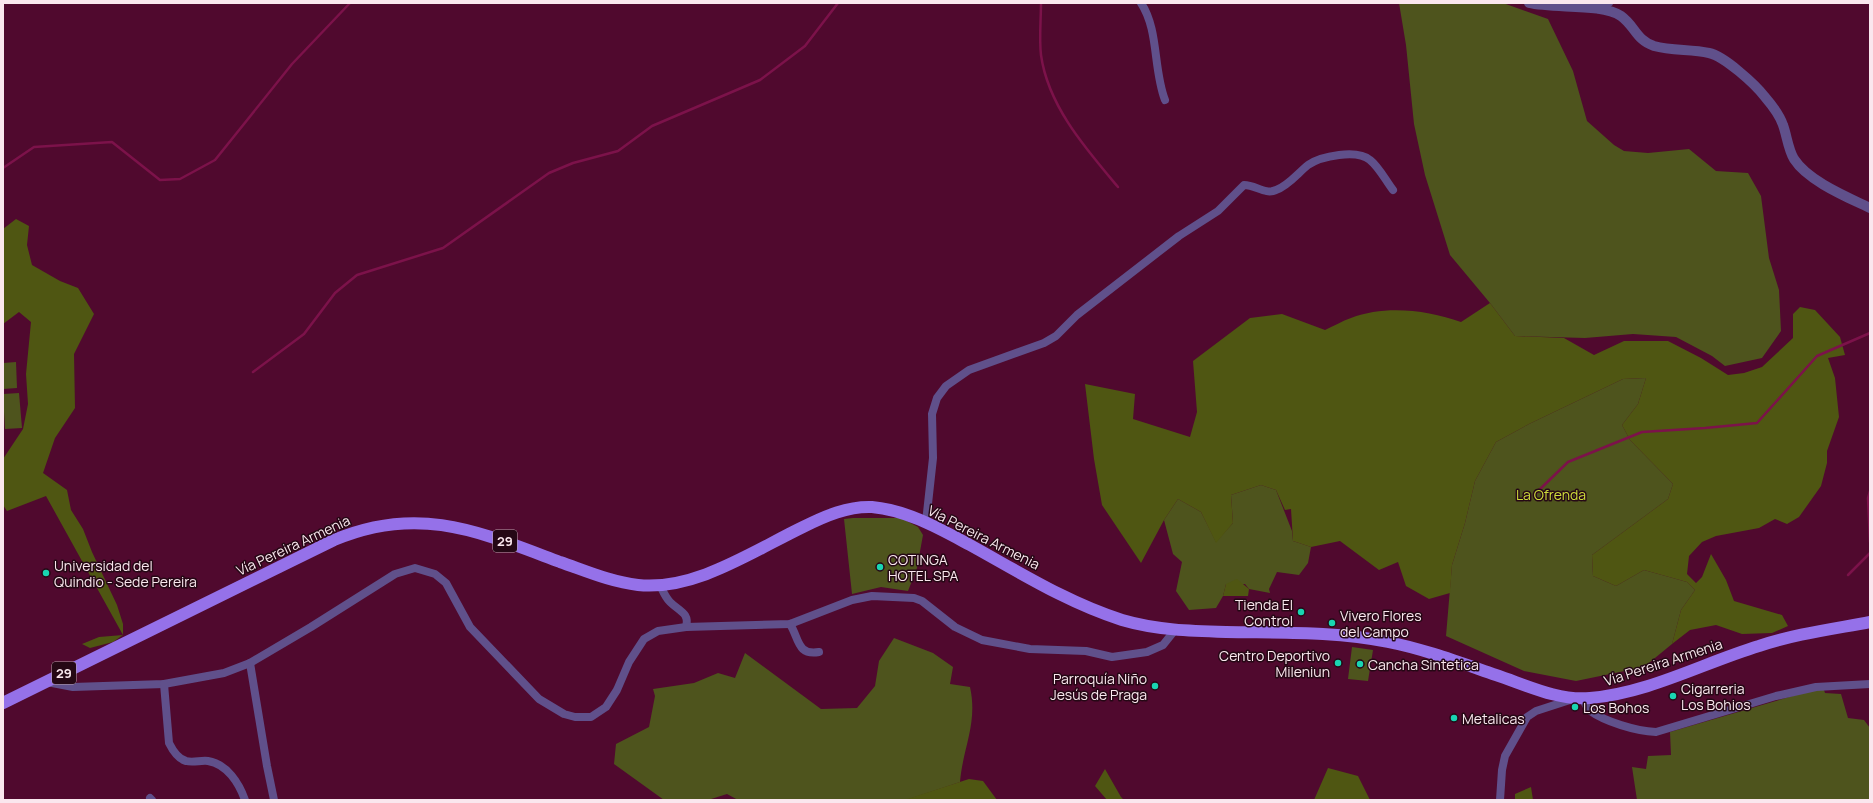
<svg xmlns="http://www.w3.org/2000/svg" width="1873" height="803" font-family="Manrope,sans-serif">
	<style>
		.green { fill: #4e541d }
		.forest { fill: #4f5612 }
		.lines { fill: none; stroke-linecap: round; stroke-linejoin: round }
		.stream { stroke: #7c124a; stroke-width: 2.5 }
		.minor { stroke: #60508b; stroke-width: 8 }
		.tertiary { stroke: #60508b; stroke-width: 10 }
		.primary { stroke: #9571e9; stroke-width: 12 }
		.poi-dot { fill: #19d5b2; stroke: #250815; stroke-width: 1.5 }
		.labels { text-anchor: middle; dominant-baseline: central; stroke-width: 3; stroke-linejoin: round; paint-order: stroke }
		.shield { fill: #250815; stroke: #baa4ad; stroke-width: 1 }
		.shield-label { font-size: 13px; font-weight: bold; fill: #fae7ee }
		.park-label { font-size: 14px; fill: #cedd3b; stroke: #250815 }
		.street-label { font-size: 14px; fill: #fae7ee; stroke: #250815 }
		.poi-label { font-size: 14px; fill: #fae7ee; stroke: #250815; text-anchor: start }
	</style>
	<rect width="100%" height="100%" fill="#50092e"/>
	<!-- green -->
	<g class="green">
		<path d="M1399 3H1503L1548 19 1573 71 1587 121 1614 145 1624 151 1648 153 1689 149 1716 171 1748 173 1761 196 1769 258 1779 290 1781 331 1762 358 1725 366 1712 356 1676 337 1633 334 1585 338 1515 336 1490 303 1450 255 1425 175 1414 124 1406 45Z"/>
		<path d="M16 362 17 388 3 389V363Z"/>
		<path d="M1646 378 1638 404 1622 425 1630 440 1673 484 1668 499 1592 555 1593 576 1616 586 1644 570 1687 582 1695 590 1681 610 1672 644 1644 667 1576 681 1524 671 1446 636 1452 565 1465 523 1475 481 1496 442 1529 424 1623 379Z"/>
		<path d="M19 393 22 428 5 429 3 394Z"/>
		<path d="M1261 485 1276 490 1292 531 1293 541 1311 547 1308 563 1299 575 1277 572 1269 589 1270 593 1249 589 1245 584H1226L1223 596 1216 608 1189 610 1176 591 1182 562 1173 554 1164 520 1178 499 1201 512 1216 542 1233 523 1231 495Z"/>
		<path d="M853 518H901L918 527 923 535 917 568 908 591 881 587 852 594 844 519Z"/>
		<path d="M894 638 933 653 953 667 950 684 970 687C978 723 963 747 960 782L906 800H738L727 794 708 800H664L614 764 616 744 649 727 655 696 653 689 694 683 718 673 735 678 745 653 821 709 857 708 875 686 879 661Z"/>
		<path d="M1352 647 1373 650 1368 681 1348 679Z"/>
		<path d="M1823 687 1825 693 1841 694 1848 718 1864 720 1870 728V800H1637L1632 767 1646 769 1648 756 1671 755 1670 732Z"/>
	</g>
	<!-- forest -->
	<g class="forest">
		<path d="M16 219 29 226 27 245 32 265 60 281 78 288 94 314 74 354 75 408 55 438 43 473 67 490 71 510 83 529 92 552 117 605 123 624V635L113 642 90 648 82 644 99 637 123 635 46 496 7 511 3 505V459L23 429 28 404 26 374 31 322 19 312 3 324V229Z"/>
		<path d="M1490 303 1515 336 1564 338 1594 355 1624 341H1668L1701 358 1728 375 1744 373 1762 367 1793 338V314L1800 307 1815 310 1840 337 1845 355 1828 358 1835 378 1839 417 1827 451V463L1821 486 1799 517 1787 524 1775 519 1759 528 1716 536 1702 542 1689 556 1687 574 1696 583 1702 577 1711 554 1726 580 1734 601 1782 615 1788 626 1772 633 1742 634 1716 625 1690 630 1672 644 1681 610 1695 590 1687 582 1644 570 1616 586 1593 576 1592 555 1668 499 1673 484 1630 440 1622 425 1638 404 1646 378 1623 379 1529 424 1496 442 1475 481 1465 523 1452 565 1450 593 1429 599 1406 586 1398 562 1379 570 1340 541 1311 547 1293 541 1291 509 1285 510 1276 490 1261 485 1231 495 1233 523 1216 543 1201 512 1178 499 1164 520 1141 563 1102 505 1094 459 1085 384 1135 394 1133 419 1190 437 1197 412 1193 361 1250 318 1282 314 1325 330C1334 326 1342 321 1351 318 1385 305 1427 310 1461 322Z"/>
		<path d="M1237 579 1249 589 1248 596H1223L1226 584Z"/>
		<path d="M1328 768 1358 776 1370 800H1314Z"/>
		<path d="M1105 769 1121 797 1124 800H1107L1095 786Z"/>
		<path d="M969 779 983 781 997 800H904Z"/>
		<path d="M1531 787 1533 800H1515V794Z"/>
	</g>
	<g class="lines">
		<!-- stream -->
		<g class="stream">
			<path d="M1041 3C1041 20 1039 38 1041 55 1048 106 1086 149 1118 187"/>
			<path d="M3 168 34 147 112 142 160 180 180 179 215 160 292 64 350 3"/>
			<path d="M253 372 304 334 335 293 357 275 443 248 549 173 573 163 618 151 652 126 760 80 805 46 838 3"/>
			<path d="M1870 491 1868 498 1870 542"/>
			<path d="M1534 495 1568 462 1642 432 1705 428 1757 423 1817 356 1870 333"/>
			<path d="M1848 575 1870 553"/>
		</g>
		<!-- minor -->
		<g class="minor">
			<path d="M1141 3C1159 30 1153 69 1165 100"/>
			<path d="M1598 9 1609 3"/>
			<path d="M926 522 933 458 932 414 937 398 946 386 969 370 1044 343 1056 336 1077 315 1179 236 1218 211 1244 185C1256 185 1265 195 1276 190 1288 186 1298 173 1308 165 1321 156 1357 149 1370 160 1379 167 1386 181 1393 190"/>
			<path d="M660 585C663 591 665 597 670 602 679 611 690 613 686 627"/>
			<path d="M790 624C799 638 797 656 819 652"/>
			<path d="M250 663 267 766 274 800"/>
			<path d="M47 682 73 687 164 684 224 673 250 663 311 627 395 574 415 568 435 574 446 583 470 627 539 699 564 714 575 717H591L606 707 617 690 629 662 644 639 658 631 686 627 790 624 852 600 872 596 914 598 922 601 955 627 982 640 1030 649 1086 651 1112 657 1147 652 1163 645 1175 630"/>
			<path d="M164 684 169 743C172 749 178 759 186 761 193 763 201 760 208 761 227 764 239 783 245 800"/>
			<path d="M1583 699C1585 703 1586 707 1589 710 1605 722 1636 731 1656 732L1776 696 1816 687 1870 684"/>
			<path d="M150 798 152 800"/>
			<path d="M1500 800 1502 770 1505 756 1527 717 1536 711 1573 699"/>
		</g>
		<!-- tertiary -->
		<path class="tertiary" d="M1529 3C1554 9 1602 3 1621 16 1635 26 1636 40 1654 46 1672 51 1691 49 1709 53 1724 56 1755 84 1765 97 1771 104 1780 116 1783 125 1787 136 1788 149 1794 159 1808 181 1847 197 1870 208"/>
		<!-- primary -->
		<path class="primary" d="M3 703 334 540C419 504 480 532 560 562 586 571 611 582 638 585 695 591 753 551 803 527 825 516 848 506 872 507 907 510 940 529 970 545 1019 572 1068 603 1122 620 1156 630 1191 631 1226 632 1279 633 1336 631 1388 642 1424 649 1461 663 1496 675 1526 685 1558 701 1590 698 1649 693 1703 663 1759 646 1795 634 1833 629 1870 622"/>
	</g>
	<!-- markers -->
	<g class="poi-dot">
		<circle cx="880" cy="567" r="4"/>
		<circle cx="46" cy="573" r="4"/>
		<circle cx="1301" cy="612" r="4"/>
		<circle cx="1332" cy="623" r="4"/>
		<circle cx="1338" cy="663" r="4"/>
		<circle cx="1360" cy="664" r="4"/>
		<circle cx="1155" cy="686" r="4"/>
		<circle cx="1673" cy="696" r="4"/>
		<circle cx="1575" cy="707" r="4"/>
		<circle cx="1454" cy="718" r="4"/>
	</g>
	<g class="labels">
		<!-- shield labels -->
		<g class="shield">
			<rect x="493" y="530" width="24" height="22" rx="3"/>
			<rect x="52" y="662" width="24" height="22" rx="3"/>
		</g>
		<g class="shield-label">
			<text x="505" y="541">29</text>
			<text x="64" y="673">29</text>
		</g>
		<!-- park labels -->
		<g class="park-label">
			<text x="1551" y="494">La Ofrenda</text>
		</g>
		<!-- street labels -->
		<g class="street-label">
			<text transform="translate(984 537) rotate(27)">Vía Pereira Armenia</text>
			<text transform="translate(293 545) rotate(-25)">Vía Pereira Armenia</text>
			<text transform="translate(1663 662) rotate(-18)">Vía Pereira Armenia</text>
		</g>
		<!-- poi labels -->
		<g class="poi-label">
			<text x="888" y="559">COTINGA<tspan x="888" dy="16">HOTEL SPA</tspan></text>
			<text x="54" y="565">Universidad del<tspan x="54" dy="16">Quindio - Sede Pereira</tspan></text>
			<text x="1293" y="604" text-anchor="end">Tienda El<tspan x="1293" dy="16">Control</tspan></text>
			<text x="1340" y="615">Vivero Flores<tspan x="1340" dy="16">del Campo</tspan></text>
			<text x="1330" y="655" text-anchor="end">Centro Deportivo<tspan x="1330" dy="16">Mileniun</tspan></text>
			<text x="1368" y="664">Cancha Sintetica</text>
			<text x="1147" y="678" text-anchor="end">Parroquía Niño<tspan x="1147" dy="16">Jesús de Praga</tspan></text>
			<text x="1681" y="688">Cigarreria<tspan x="1681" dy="16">Los Bohios</tspan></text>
			<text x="1583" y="707">Los Bohos</text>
			<text x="1462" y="718">Metalicas</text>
		</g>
	</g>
	<!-- border -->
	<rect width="1873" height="803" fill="none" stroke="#fae7ee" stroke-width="8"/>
</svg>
